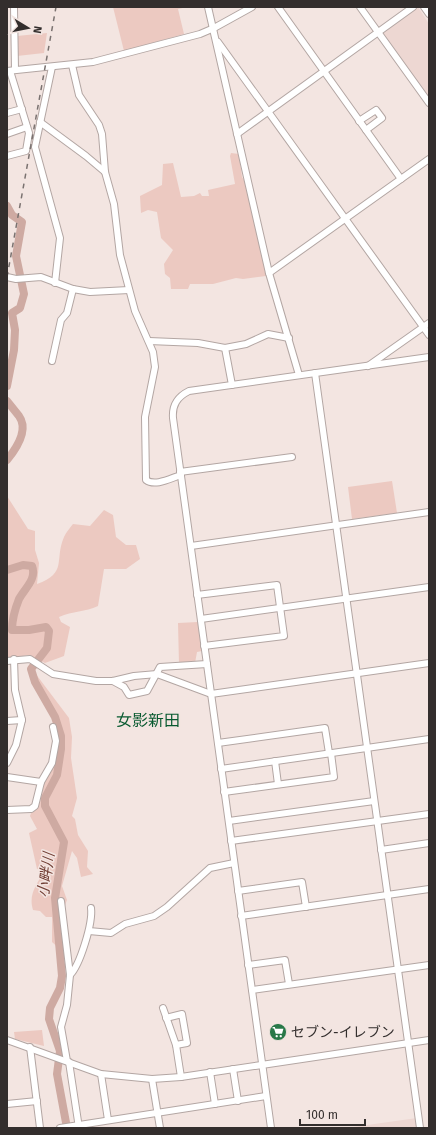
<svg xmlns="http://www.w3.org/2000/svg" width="436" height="1135" font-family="'Fira Sans','Noto Sans JP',sans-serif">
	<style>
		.built { fill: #edd7d2 }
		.green { fill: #ecc9c1 }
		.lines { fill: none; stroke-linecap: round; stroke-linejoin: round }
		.river { stroke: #ceaaa2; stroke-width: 8 }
		.minor-casing { stroke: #b3a6a3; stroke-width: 8 }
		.minor { stroke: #fff; stroke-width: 6 }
		.rail { stroke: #7a7270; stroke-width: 1.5; stroke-dasharray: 5 5; stroke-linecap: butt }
		.labels { text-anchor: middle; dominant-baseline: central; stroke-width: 3; stroke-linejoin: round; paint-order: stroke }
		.poi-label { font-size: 14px; fill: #332e2d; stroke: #f3e5e1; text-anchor: start }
		.water-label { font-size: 15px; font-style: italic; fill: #723f35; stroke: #f3e5e1 }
		.quarter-label { font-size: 16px; fill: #07592f; stroke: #f3e5e1 }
	</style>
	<rect width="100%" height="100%" fill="#f3e5e1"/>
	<!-- built -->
	<g class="built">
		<path d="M418 7 429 24V100L381 33Z"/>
		<path d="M417 1118 419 1128H346Z"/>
	</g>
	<!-- green -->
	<g class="green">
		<path d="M113 7H187L178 9 184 34 124 51Z"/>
		<path d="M47 33 44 53 17 56V36Z"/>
		<path d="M231 153 239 154 242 177 247 185 266 276 243 279 236 278 213 284H190L188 289H171L170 278 165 274 164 264 173 250 161 238 157 212 148 210 141 213 140 196 162 185 163 164 173 163 181 197 194 196 200 193 202 196H209L208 190 235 184 230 156Z"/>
		<path d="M392 481 397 513 352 519 348 487Z"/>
		<path d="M7 496 28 529 35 531V550L39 563 37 584C68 573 54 560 64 537 66 532 70 528 73 524L90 526 104 510 113 515 116 537 126 545H136L140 559 126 569H104L98 606C85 612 73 611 59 617L61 622 70 627 64 656 45 663 28 655 7 659Z"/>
		<path d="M198 622 202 651 197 652 195 663 179 664 178 623Z"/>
		<path d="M35 673 69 718 72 737 71 758 77 798 72 816 75 819 78 835 88 851 87 867 93 874 81 877 77 858 72 851 62 886 67 900 60 918 63 952 52 942V917H46L40 911 33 910C28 894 37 884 45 870L37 869 29 833 37 829 30 816C34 805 38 794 42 784 45 777 53 771 55 764 67 731 45 702 35 673Z"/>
		<path d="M42 1030 44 1046 15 1039 14 1032Z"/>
	</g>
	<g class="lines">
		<!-- river -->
		<g class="river">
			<path d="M7 206 12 215 22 222 16 256 24 294 20 308 12 313 15 330 14 350 7 386"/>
			<path d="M7 401C11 406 15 411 19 416 29 430 16 449 7 460"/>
			<path d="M7 570 23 565 32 566C37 579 25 588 19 599 15 609 12 619 12 630H29L46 627 49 631 47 648 31 669 35 682 55 717 61 736V749L57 775 45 798V806L64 842 55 898 62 976 60 988 50 1008 49 1019 60 1051 57 1074 67 1128"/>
		</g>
		<!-- minor casing -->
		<g class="minor-casing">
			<g id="minor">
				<path d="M14 7 15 70"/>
				<path d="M208 7 269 273 299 375"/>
				<path d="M278 7 401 179"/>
				<path d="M360 7 429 103"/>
				<path d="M424 7 429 14"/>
				<path d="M218 42 429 335"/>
				<path d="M72 65 79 95 99 125 102 134 105 172 114 204 120 255 135 311 153 352 155 367 145 417 146 480C155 487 171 478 181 475"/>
				<path d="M52 67 35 147 60 238 55 283"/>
				<path d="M7 71 93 62 200 34 214 28 252 7"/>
				<path d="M7 113 22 109"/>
				<path d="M359 121 376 110 382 118 366 130"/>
				<path d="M40 122 86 156 105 172"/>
				<path d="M7 134 27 127"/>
				<path d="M237 134 413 7"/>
				<path d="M7 156 26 151 29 133 10 71"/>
				<path d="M269 273 429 159"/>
				<path d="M7 277 16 279 41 277 73 289 90 292 129 290"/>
				<path d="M149 341 198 343 225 348 246 344 268 334 289 338"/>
				<path d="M225 348 232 385"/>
				<path d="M52 361 61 320 67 313 73 289"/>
				<path d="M368 366 429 323"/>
				<path d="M315 373 420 1128"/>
				<path d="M180 472 292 457"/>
				<path d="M191 546 429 512"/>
				<path d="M197 595 277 585 284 636 204 646"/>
				<path d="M201 619 429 587"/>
				<path d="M7 661 30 659 53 674 96 681H113L134 676 157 674 211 694 429 663"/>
				<path d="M113 681 124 687 129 695 147 691 160 667 207 664"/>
				<path d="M7 721 22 720"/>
				<path d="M218 743 325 728 329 753"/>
				<path d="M275 761 278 784"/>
				<path d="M7 763 16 745 22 720 15 690 14 659"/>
				<path d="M221 769 429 739"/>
				<path d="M7 777 41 782"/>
				<path d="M224 792 334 777 331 753"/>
				<path d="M7 810 31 809 35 806 41 782 52 763 56 741 53 727"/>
				<path d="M229 821 374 801"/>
				<path d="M231 841 429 814"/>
				<path d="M381 850 429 843"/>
				<path d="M238 891 302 882 306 907"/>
				<path d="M61 901 70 975 67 1005 61 1027 67 1061"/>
				<path d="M241 916 429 889"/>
				<path d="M89 931 111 933 125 924 154 916 167 907 210 868 234 863"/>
				<path d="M248 965 285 960 289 984"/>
				<path d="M70 975C80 965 93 923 91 908"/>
				<path d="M252 990 429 965"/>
				<path d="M163 1008 176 1045 181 1077"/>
				<path d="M166 1018 182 1014 187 1043 176 1045"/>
				<path d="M7 1040 101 1074 152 1079 181 1077 429 1040"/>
				<path d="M30 1047 40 1128"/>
				<path d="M69 1062 79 1128"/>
				<path d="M233 1069 238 1101"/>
				<path d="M210 1072 215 1104"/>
				<path d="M101 1074 108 1120"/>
				<path d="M152 1079 160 1128"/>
				<path d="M7 1104 37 1101"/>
				<path d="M60 1128 266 1096"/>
				<path d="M271 1128 173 418C172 405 177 397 189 391L429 357"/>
			</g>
		</g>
		<!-- minor -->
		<use href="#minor" class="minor"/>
		<!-- rail -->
		<path class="rail" d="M7 277 56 7"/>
	</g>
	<!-- icons -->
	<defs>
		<g id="supermarket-disc" transform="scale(0.9)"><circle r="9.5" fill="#287848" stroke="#f3e5e1"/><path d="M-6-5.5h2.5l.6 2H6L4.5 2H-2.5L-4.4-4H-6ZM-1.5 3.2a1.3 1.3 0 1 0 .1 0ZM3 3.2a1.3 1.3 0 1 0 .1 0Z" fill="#fff"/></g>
	</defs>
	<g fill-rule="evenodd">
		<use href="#supermarket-disc" x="278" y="1032"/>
	</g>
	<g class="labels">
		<!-- poi labels -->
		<g class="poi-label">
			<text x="291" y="1032">セブン-イレブン</text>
		</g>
		<!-- water labels -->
		<g class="water-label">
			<text transform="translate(46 875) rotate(-82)">小畔川</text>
		</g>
		<!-- quarter labels -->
		<g class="quarter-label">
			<text x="148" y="720">女影新田</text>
		</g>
	</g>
	<!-- border -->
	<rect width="436" height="1135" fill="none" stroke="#332e2d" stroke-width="16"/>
	<!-- north arrow -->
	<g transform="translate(28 28) rotate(100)" stroke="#f3e5e1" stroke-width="3" paint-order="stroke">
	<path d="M0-3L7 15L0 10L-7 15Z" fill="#332e2d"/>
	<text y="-6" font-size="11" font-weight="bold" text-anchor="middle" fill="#332e2d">N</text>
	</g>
	<!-- scale -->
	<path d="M300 1119v6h65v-6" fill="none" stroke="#332e2d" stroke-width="2"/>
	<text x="306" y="1119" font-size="12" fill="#332e2d" stroke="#f3e5e1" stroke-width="3" paint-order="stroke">100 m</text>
</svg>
